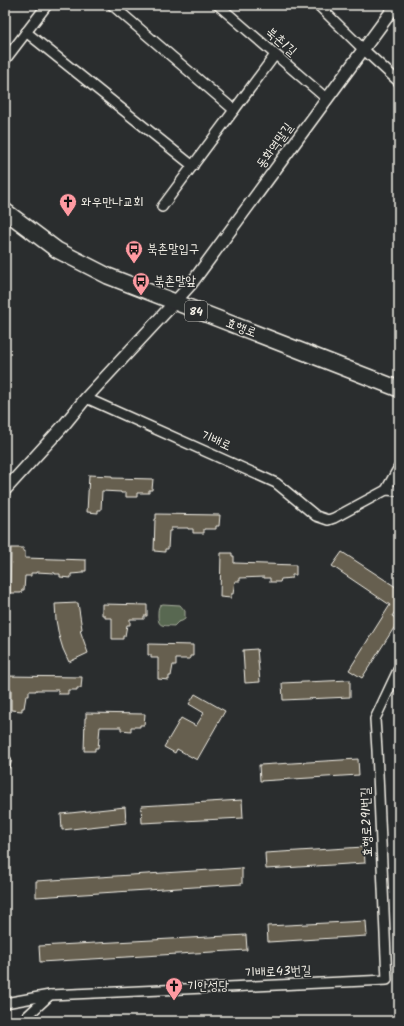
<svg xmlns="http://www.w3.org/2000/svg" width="404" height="1026" font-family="Kalam,'Poor Story',sans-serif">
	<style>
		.green { fill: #596851; stroke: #a6ac9c }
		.building { fill: #665f4f; stroke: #f4f1e8 }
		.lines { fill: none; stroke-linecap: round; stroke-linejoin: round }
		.minor-casing { stroke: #f4f1e8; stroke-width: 12 }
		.tertiary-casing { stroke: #f4f1e8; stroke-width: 14 }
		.primary-casing { stroke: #f4f1e8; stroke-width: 18 }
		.minor { stroke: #2a2d2e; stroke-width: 9 }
		.tertiary { stroke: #2a2d2e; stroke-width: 11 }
		.primary { stroke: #2a2d2e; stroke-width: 15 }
		.labels { text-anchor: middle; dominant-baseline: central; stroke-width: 3; stroke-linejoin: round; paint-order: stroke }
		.shield { fill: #2a2d2e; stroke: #b7b6b0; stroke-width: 1 }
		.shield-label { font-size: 12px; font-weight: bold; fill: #f4f1e8 }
		.street-label { font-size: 13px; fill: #f4f1e8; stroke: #2a2d2e }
		.poi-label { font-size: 13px; fill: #f4f1e8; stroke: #2a2d2e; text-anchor: start }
	</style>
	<rect width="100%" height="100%" fill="#2a2d2e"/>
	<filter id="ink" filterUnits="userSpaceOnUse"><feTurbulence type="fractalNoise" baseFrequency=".025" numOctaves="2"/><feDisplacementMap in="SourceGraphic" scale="8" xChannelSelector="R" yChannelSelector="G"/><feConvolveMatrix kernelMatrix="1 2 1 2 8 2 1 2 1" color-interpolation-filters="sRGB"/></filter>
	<g filter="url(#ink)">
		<!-- green -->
		<path class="green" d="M163 604 180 605 185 611V619L182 621 178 622 174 626C163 625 158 628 158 615 158 611 158 608 160 605Z"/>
		<!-- building -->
		<g class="building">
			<path d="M89 475 112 476V478L153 479 152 490H149V493H137V497H126V493H121V492L102 491 101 510H98V513L87 512Z"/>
			<path d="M156 514 220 515 219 526H216V529H204V533H193V529H188V528H171V531H169L168 549H165V552L154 551 155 519H156Z"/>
			<path d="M11 548H23V551H25V558L86 560V571H83V573L71 574V578L60 577V574H55V573L36 572V573H31V576H25L24 590H22L21 593H10Z"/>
			<path d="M342 552 399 589V606L392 616 399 620 362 678 349 670 390 605 332 566Z"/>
			<path d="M221 553H232V556H234V563L296 565V575H292V578L281 579 280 582H270V578H264V577L240 578V581H235L233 594H231V598L220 597Z"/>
			<path d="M78 603 82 629 80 630 88 653 69 662 63 649 59 636 56 620 55 604Z"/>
			<path d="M102 604 147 605V616H144V619H130V625H127L125 636H123V639H112V618H105V615H102Z"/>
			<path d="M148 644 193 645V656H190V659H176V665H173L171 676H169V680L158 679V658H151V655H148Z"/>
			<path d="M257 649 260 682 245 683 243 650Z"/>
			<path d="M5 676 82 677 81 688H77V690H68V694H58V690H36V691H29V696H26L24 708H22V711L11 710V689H5Z"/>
			<path d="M350 680V697L283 700 282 683Z"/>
			<path d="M195 694 225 711 197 760 177 749 175 753 164 747 181 718 196 726 204 713 189 704Z"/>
			<path d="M86 713 145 714 144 725H140V727H131V731L121 730V727H100L98 748H95V751H84L85 718H86Z"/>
			<path d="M358 759 359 775 260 781 259 765Z"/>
			<path d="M242 800 243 818 142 823 141 806Z"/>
			<path d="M125 807 126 823 62 830 61 814Z"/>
			<path d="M364 847 365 863 266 869 265 853Z"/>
			<path d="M242 868V884L36 897V881Z"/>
			<path d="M366 921 367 936 268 942 267 926Z"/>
			<path d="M246 935 247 950 40 962 39 946Z"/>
		</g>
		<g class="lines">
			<!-- minor casing -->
			<g class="minor-casing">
				<g id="minor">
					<path d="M112 5 234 110"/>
					<path d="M218 5 327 99"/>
					<path d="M318 5 363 49 399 82"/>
					<path d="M26 32 193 166"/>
					<path d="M5 60 47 5"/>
					<path d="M162 207 275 55"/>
					<path d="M86 398 276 483 316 516 328 520 334 518 386 490 399 491"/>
					<path d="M386 490 399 467"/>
					<path d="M5 764 6 760"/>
					<path d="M5 1003 50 995 387 980 377 750 375 719 399 668"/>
					<path d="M22 1021 50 995"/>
				</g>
			</g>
			<!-- tertiary casing -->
			<g class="tertiary-casing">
				<path id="tertiary" d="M5 490 64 425 86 398 175 302 191 284 396 5"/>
			</g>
			<!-- primary casing -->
			<g class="primary-casing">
				<path id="primary" d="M5 211 57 250 108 276 399 389"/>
			</g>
			<!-- minor -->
			<use href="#minor" class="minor"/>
			<!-- tertiary -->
			<use href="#tertiary" class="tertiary"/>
			<!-- primary -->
			<use href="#primary" class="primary"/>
		</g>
	</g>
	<!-- icons -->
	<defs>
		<g id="church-pin" transform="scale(0.9)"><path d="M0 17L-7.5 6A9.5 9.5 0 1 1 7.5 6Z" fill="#ff9aa2" stroke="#2a2d2e"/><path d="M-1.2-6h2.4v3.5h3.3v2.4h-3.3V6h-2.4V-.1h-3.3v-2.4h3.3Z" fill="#111"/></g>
		<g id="bus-pin" transform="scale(0.9)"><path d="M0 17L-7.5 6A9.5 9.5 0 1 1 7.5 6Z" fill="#ff9aa2" stroke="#2a2d2e"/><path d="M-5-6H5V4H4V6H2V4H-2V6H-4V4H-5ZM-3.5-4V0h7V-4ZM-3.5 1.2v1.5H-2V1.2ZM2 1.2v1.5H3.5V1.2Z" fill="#111"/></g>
	</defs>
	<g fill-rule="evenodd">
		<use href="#church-pin" x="68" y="202"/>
		<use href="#bus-pin" x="134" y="249"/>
		<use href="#bus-pin" x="141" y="281"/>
		<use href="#church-pin" x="174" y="986"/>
	</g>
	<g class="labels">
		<!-- shield labels -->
		<rect class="shield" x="185" y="301" width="22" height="20" rx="3"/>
		<g class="shield-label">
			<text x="196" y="311">84</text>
		</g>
		<!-- street labels -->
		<g class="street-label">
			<text transform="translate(281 42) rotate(41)">북촌1길</text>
			<text transform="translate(275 146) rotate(-54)">동화역말길</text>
			<text transform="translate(241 328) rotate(21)">효행로</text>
			<text transform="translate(216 441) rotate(24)">기배로</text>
			<text transform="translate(367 822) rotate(-92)">효행로291번길</text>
			<text transform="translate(278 972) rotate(-2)">기배로43번길</text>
		</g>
		<!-- poi labels -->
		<g class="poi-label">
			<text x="81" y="202">와우만나교회</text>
			<text x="147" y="249">북촌말입구</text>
			<text x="154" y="281">북촌말앞</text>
			<text x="187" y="986">기안성당</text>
		</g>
	</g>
	<!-- margin -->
	<rect width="404" height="1026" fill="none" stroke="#2a2d2e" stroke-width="20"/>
	<rect x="10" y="10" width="384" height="1006" fill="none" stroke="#f4f1e8" stroke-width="1.5" filter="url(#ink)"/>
</svg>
